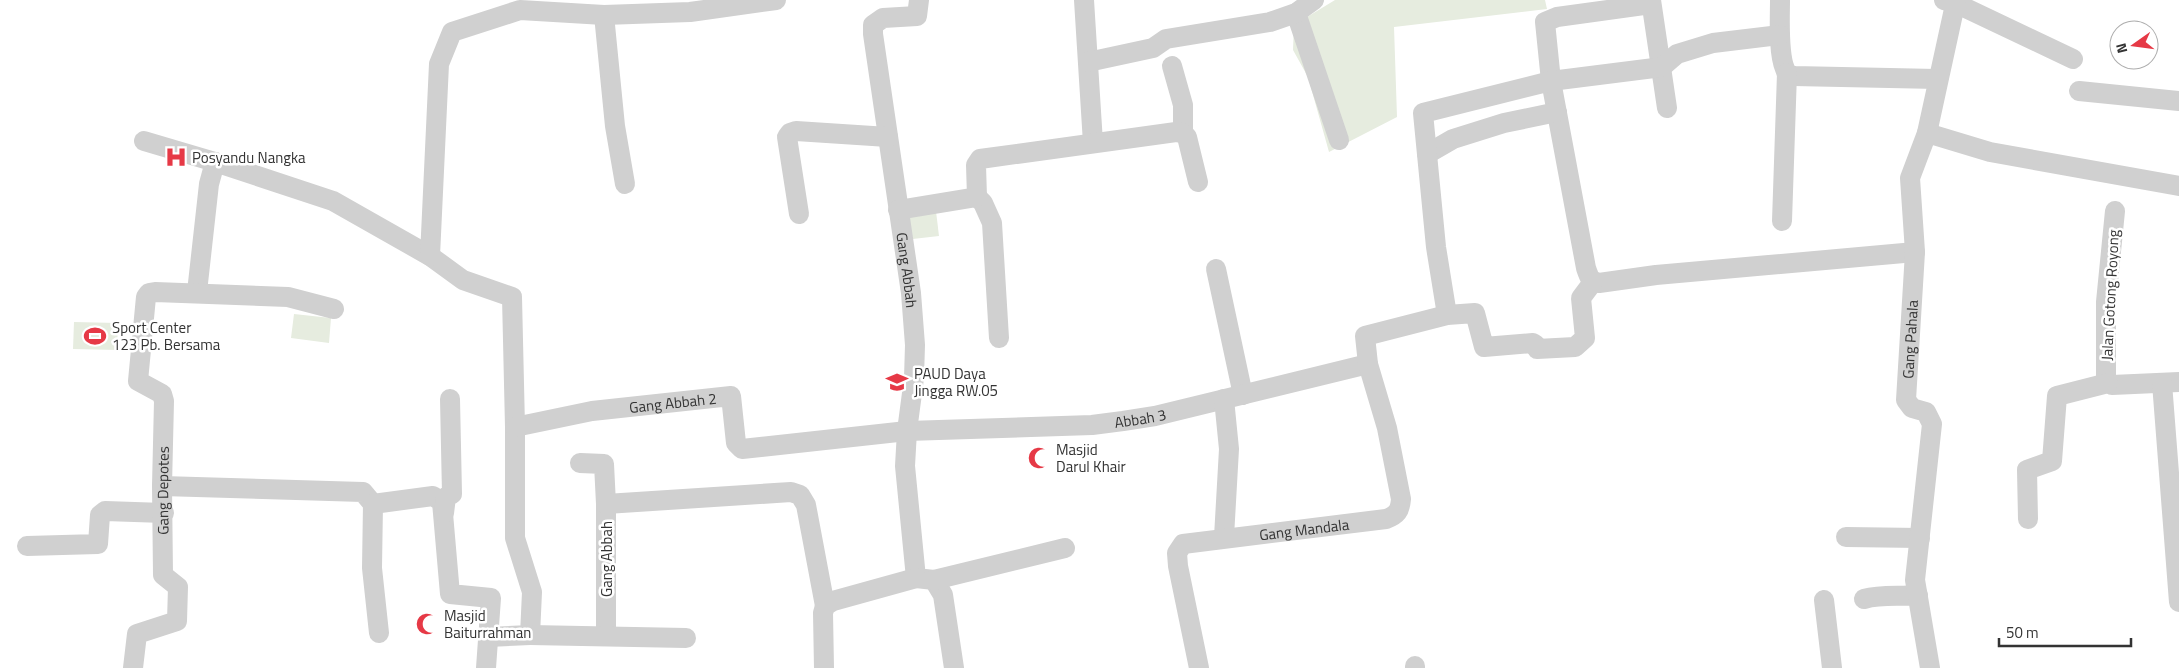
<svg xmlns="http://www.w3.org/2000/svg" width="2179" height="668" font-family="'Titillium Web',sans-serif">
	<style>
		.green { fill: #e6ecdf }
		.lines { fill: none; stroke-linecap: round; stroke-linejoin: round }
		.minor { stroke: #d0d0d0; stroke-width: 20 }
		.labels { text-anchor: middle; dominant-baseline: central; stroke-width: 5; stroke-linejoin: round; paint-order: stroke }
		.poi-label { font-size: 15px; fill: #333; stroke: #fff; text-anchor: start }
		.street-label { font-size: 15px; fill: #333; stroke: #fff }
	</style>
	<rect width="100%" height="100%" fill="#fff"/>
	<!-- green -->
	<g class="green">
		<path d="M1335 0H1545L1547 9 1394 27 1397 117 1329 152 1308 77 1293 50 1294 25Z"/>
		<path d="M935 203 939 236 904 240 900 207Z"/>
		<path d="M294 314 331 318 329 343 291 338Z"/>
		<path d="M74 322 118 323 117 350 73 349Z"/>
	</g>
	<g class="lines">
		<!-- minor -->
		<g class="minor">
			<path id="s1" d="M919 0 917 16 883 18 873 25V34L911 293 915 345 914 378 907 431 905 466 916 578 934 580 943 595 954 668"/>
			<path d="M1084 0 1093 143"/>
			<path d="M1651 0 1667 108"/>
			<path d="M1780 0C1780 18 1778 53 1785 69 1786 74 1790 75 1794 76L1937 79"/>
			<path d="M1944 0 1955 3 2073 59"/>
			<path d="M1651 4 1557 17 1545 22 1551 81 1586 268C1589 277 1590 281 1599 283L1656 275 1915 252"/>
			<path d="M1296 13 1339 140"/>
			<path d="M604 15 615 126 625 184"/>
			<path d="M1088 62 1153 48 1166 39 1270 22 1296 13 1314 0"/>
			<path d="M1172 66 1183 105V133"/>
			<path d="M2079 91 2179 101"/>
			<path d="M1927 133 1990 152 2179 186"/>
			<path d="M144 141 215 162 333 201 430 256 463 280 512 297 515 427V538L532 592 530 635 488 637"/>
			<path d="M1427 154 1453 139 1504 123 1557 112"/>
			<path d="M977 197 983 203 992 223 999 338"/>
			<path d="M898 210 977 197 976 165 980 159 1176 132 1183 133 1187 137 1198 182"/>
			<path d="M2115 211 2106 302V380L2112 385 2179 382"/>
			<path d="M799 214 787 137 790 133 796 131 888 137"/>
			<path d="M1782 221 1787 73"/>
			<path d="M430 256 439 64 452 32 520 10 604 15 690 12 776 0"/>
			<path d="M1216 269 1243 395"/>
			<path d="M197 292 209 184 215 162"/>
			<path d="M1447 315 1436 247 1423 113 1551 81 1662 67 1677 54 1713 43 1780 35"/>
			<path d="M1537 349 1575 347 1585 338 1581 298 1593 282"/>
			<path d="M2162 383 2179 602"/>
			<path id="s2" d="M515 427 592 411 731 396 736 443 742 449 907 431 1092 425 1123 421 1155 416 1368 364"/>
			<path d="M580 463 604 464 606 504V636"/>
			<path d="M162 486 363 492 373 504 372 568 379 633"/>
			<path d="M373 504 433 496 442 502 450 594 491 598 486 668"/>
			<path d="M606 504 791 492 800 495 806 505 825 606"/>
			<path d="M444 513 446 497 452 494 450 399"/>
			<path d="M2028 519 2027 470 2052 461 2057 396 2108 383"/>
			<path d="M1224 537 1229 449 1224 399"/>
			<path d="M1846 537 1920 538"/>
			<path d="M27 546 98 544 100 515 105 511 164 513"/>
			<path d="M934 580 1065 548"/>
			<path d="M1864 599C1882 594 1899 597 1918 595"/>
			<path d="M1824 600 1832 668"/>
			<path d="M530 635 686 638"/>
			<path d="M1415 666V668"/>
			<path id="s3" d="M133 668 137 634 177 621 178 587 163 575 162 486 164 401 162 394 138 381 146 297 149 293 155 292 288 297 334 309"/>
			<path d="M824 668 823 613 825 606 833 601 916 578"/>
			<path id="s4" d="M1199 668 1178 566 1177 553 1183 544 1386 519C1397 515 1400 511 1401 499L1387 428 1368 364 1365 336 1447 315 1475 313 1484 347 1533 343 1536 345"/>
			<path id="s5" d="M1930 668 1915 580 1932 424 1926 412 1912 408 1906 400 1915 252 1910 178 1927 133 1956 0"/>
		</g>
	</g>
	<!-- icons -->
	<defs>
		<g id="hospital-bare" transform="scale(1.725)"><path d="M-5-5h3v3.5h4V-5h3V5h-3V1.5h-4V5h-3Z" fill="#e63946" stroke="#fff" stroke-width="2.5" paint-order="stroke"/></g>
		<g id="stadium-bare" transform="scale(1.725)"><path d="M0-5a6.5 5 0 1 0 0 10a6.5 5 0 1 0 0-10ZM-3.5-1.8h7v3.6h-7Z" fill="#e63946" stroke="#fff" stroke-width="2.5" paint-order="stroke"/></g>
		<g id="school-bare" transform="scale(1.725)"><path d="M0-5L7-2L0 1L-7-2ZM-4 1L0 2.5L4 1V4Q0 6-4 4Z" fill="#e63946" stroke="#fff" stroke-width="2.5" paint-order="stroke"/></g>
		<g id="mosque-bare" transform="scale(1.725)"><path d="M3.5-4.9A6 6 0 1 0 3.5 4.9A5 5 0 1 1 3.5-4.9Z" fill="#e63946" stroke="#fff" stroke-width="2.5" paint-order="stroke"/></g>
	</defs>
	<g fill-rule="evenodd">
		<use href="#hospital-bare" x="176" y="157"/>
		<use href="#stadium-bare" x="95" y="336"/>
		<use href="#school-bare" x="897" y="382"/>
		<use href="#mosque-bare" x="1039" y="458"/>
		<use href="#mosque-bare" x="427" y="624"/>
	</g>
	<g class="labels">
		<!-- poi labels -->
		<g class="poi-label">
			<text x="192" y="157">Posyandu Nangka</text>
			<text x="112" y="327">Sport Center<tspan x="112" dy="17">123 Pb. Bersama</tspan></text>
			<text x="914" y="373">PAUD Daya<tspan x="914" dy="17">Jingga RW.05</tspan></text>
			<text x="1056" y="449">Masjid<tspan x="1056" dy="17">Darul Khair</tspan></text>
			<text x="444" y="615">Masjid<tspan x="444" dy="17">Baiturrahman</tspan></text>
		</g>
		<!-- street labels -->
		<g class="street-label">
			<text stroke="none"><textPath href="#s1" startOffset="310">Gang Abbah</textPath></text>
			<text transform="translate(2110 295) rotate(-87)">Jalan Gotong Royong</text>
			<text stroke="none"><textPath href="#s5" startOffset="345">Gang Pahala</textPath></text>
			<text stroke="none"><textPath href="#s2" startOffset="160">Gang Abbah 2</textPath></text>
			<text stroke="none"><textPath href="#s2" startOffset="674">Abbah 3</textPath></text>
			<text stroke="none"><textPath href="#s3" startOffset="214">Gang Depotes</textPath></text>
			<text stroke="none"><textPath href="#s4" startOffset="250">Gang Mandala</textPath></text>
			<text transform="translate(606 559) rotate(-90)">Gang Abbah</text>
		</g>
	</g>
	<!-- north arrow -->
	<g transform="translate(2134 45) rotate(256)"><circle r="24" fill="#ffffff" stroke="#adadad"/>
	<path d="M0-4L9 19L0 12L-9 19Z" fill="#e63946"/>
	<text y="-8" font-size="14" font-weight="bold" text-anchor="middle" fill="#333333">N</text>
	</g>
	<!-- scale -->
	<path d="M1999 638v8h132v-8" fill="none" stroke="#333333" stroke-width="2.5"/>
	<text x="2006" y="638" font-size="15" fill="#333333" stroke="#ffffff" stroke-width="4" paint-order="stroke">50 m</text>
</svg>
